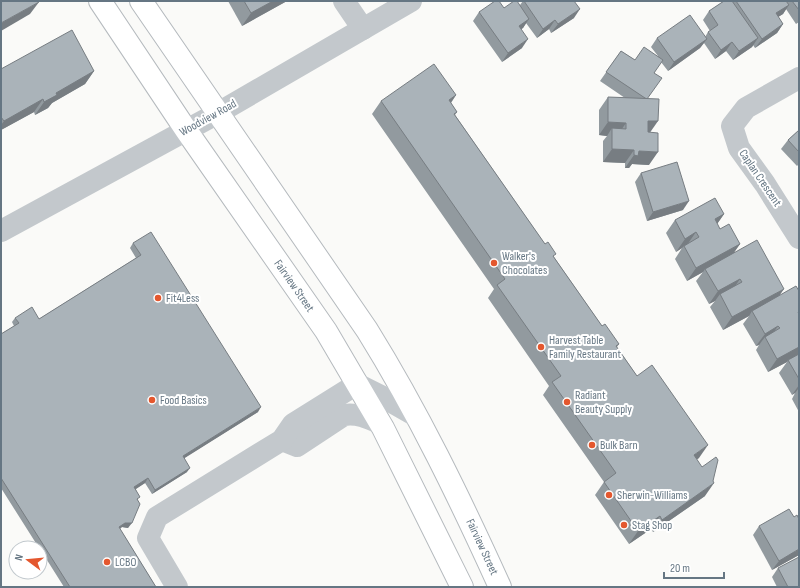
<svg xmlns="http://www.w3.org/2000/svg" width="800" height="588" font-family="'Sofia Sans Condensed',sans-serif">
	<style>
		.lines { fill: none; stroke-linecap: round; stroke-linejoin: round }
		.major-casing { stroke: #b5babe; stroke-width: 24 }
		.minor { stroke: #c3c8cc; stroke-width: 22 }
		.major { stroke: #fff; stroke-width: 22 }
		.wall { fill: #929a9f }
		.shaded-wall { fill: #777d82 }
		.building { fill: #aab3b9; stroke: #777d82 }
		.poi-dot { fill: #e4572e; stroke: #fff; stroke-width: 1.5 }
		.labels { text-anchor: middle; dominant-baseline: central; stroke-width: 4; stroke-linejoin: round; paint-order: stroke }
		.street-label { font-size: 12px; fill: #657683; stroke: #fff }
		.poi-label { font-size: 12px; fill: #657683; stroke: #fff; text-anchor: start }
	</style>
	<rect width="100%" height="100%" fill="#fafaf8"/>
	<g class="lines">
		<!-- major casing -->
		<g class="major-casing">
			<g id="major">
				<path d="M100 1 186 130 326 331 383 428 462 587"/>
				<path d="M141 1 367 330C418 412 460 499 500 587"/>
			</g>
		</g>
		<!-- minor -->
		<g class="minor">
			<path d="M344 1 363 29"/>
			<path d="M799 78 746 108 732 126 739 148 765 184 799 238"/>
			<path d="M1 231 218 113 411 1"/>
			<path d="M282 440 297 446 344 415C358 413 368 418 381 424"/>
			<path d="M177 587 148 538 157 517 282 440 293 424 357 384 381 396 416 416"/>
		</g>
		<!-- major -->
		<use href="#major" class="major"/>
	</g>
	<!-- wall -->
	<g class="wall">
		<path d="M228 1H287L242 26Z"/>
		<path d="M523 1H574V18L551 33 549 29 537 38 526 23 523 28 521 29 522 48 502 62 473 21 479 12 520 5Z"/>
		<path d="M724 1H799V22L796 24 786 9 783 14 778 17 783 24 777 33 755 48 753 45 752 47 733 60 726 51 715 59 704 43 700 48 668 71 661 62 654 73 647 99 650 132 649 165 632 164 629 168H625V163L603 162V141L607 136 599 135V110L608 97 625 98 600 81 621 51 635 60 658 56 651 47 657 38 705 37 708 32 710 31 703 20 709 11Z"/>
		<path d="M1 69 94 71 85 84 52 103 48 108 35 115 34 112 1 130Z"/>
		<path d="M456 95 451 103 457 112 455 115 602 326 619 344 617 347 637 376 699 458 697 459 705 496 653 532 651 529 629 544 595 495 604 482 543 395 549 386 488 298 494 289 372 114 381 101Z"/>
		<path d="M799 130V164L797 166 781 149 788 140Z"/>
		<path d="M641 173 683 210 647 221 635 182Z"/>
		<path d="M724 214 717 224 720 229 740 244 733 253 779 296 799 291V412L792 399 795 393 792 395 779 373 787 362 768 372 756 350 759 345 756 346 743 324 749 316 723 330 710 307 715 301 709 304 696 281 703 272 687 281 675 259 682 248 676 252 666 233 675 220Z"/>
		<path d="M133 243 258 412 184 458 187 472 152 494 145 483 136 489 138 500 128 528 122 527 120 529 156 587H64L40 549V548H39L1 488V334L14 326 12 322 15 318 39 319 136 258 130 248Z"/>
		<path d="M759 526 799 555 772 570 753 535Z"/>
		<path d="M778 568 799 587H777L772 577Z"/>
	</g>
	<!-- shaded-wall -->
	<g class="shaded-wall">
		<path d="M273 1H287L242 26 251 13Z"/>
		<path d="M39 2 30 14 1 31V23Z"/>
		<path d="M789 5 783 14 770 22 776 13Z"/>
		<path d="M580 9 574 18 551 33 558 24Z"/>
		<path d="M529 19 523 28 513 35 519 26Z"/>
		<path d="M555 20 549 29 537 38 543 29Z"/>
		<path d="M783 24 777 33 755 48 762 39Z"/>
		<path d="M758 38 752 47 733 60 739 51Z"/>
		<path d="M528 39 522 48 502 62 508 53Z"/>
		<path d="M707 39 700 48 668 71 674 62Z"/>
		<path d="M732 42 726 51 715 59 721 50Z"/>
		<path d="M94 71 85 84 52 103 48 108 35 115 44 102 56 93Z"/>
		<path d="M456 95 447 108 449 100Z"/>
		<path d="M43 99 34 112 1 130V125L4 121Z"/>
		<path d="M648 121H658L649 134H639Z"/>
		<path d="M608 122 626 123 617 136 612 128 607 136 599 135Z"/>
		<path d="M612 149 634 150 625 163 603 162Z"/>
		<path d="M639 151 658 152 649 165 632 164 629 168H625L634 155Z"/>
		<path d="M689 201 683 210 647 221 653 212Z"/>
		<path d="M724 214 715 227V219Z"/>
		<path d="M696 232 687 245 684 246 682 248 676 252 685 239Z"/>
		<path d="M740 244 731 257 705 269 703 272 687 281 696 268Z"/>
		<path d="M740 279 731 292 720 294 715 301 709 304 718 291Z"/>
		<path d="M784 289 775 302 752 311 749 316 723 330 732 317Z"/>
		<path d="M778 326 769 339 765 337 759 345 756 346 765 334Z"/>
		<path d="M799 347V355L788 360 787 362 768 372 777 359Z"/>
		<path d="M799 385V388L795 393 792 395Z"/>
		<path d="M261 407 258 412 180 461 183 456Z"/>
		<path d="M708 445 699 458 685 467 694 455Z"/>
		<path d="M190 468 187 472 152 494 155 490Z"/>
		<path d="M148 478 145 483 131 492 134 487Z"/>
		<path d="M714 483 705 496 653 532 662 520Z"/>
		<path d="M660 516 651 529 629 544 638 531Z"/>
		<path d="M125 523H132L128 528 122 527 116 531 119 527Z"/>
		<path d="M799 549V555L772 570 779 561Z"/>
	</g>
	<!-- building -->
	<g class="building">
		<path d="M1 1H39V2L1 23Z"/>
		<path d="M244 1H273L251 13Z"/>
		<path d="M495 1H499L504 8 514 1H517L529 19 519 26 528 39 508 53 479 12Z"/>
		<path d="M524 1H574L580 9 558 24 555 20 543 29Z"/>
		<path d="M724 1H732L758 38 739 51 732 42 721 50 708 32 718 25 709 11Z"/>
		<path d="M736 1H786L789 5 776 13 783 24 762 39Z"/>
		<path d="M792 1H799V10Z"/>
		<path d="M690 15 707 39 674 62 657 38Z"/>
		<path d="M72 30 94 71 56 93 57 95 44 102 43 99 4 121 1 117V69Z"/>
		<path d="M644 47 663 60 654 73 662 78 647 99 645 98 606 72 621 51 635 60Z"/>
		<path d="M434 64 456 95 449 100 457 112 454 114 545 244 548 242 556 254 553 256 602 326 605 324 619 344 616 346 637 376 652 365 708 445 694 455 702 467 716 457 718 460 713 481 714 483 662 520 660 516 638 531 604 482 616 473 552 382 561 376 497 285 505 279 381 101Z"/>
		<path d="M608 97 659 99 658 121H648V132L658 133V152L639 151 638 156 634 155V150L612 149V128L626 129V123L608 122Z"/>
		<path d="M799 130V152L788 140Z"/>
		<path d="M677 162 689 201 653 212 641 173Z"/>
		<path d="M715 198 724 214 715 219 720 229 729 224 740 244 696 268 684 246 699 237 696 232 685 239 675 220Z"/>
		<path d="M151 232 261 407 183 456 190 468 155 490 148 478 134 487 140 497 137 499 140 504 132 523H125L119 527 156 587H70L1 478V334L19 323 15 318 32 307 39 319 141 255 133 243Z"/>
		<path d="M757 240 784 289 732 317 720 294 742 282 740 279 718 291 705 269Z"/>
		<path d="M796 286 799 291V312H798L799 314V347L777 359 765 337 780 328 778 326 765 334 752 311Z"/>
		<path d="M799 354V379L788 360Z"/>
		<path d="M789 509 794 517 797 515 799 519V549L779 561 759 526Z"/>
		<path d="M799 557V587H788L778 568Z"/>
	</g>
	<!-- markers -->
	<g class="poi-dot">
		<circle cx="494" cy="263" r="4"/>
		<circle cx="158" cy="298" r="4"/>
		<circle cx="541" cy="347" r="4"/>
		<circle cx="152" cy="400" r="4"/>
		<circle cx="567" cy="402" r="4"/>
		<circle cx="592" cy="445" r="4"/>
		<circle cx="609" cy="495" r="4"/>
		<circle cx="624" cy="525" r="4"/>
		<circle cx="107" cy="562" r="4"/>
	</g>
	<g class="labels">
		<!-- street labels -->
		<g class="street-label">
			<text transform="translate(208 118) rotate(-29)">Woodview Road</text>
			<text transform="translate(760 178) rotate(56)">Caplan Crescent</text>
			<text transform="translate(294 286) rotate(55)">Fairview Street</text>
			<text transform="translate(482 547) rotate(65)">Fairview Street</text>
		</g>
		<!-- poi labels -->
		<g class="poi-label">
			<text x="502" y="256">Walker's<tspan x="502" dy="14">Chocolates</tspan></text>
			<text x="166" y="298">Fit4Less</text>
			<text x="549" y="340">Harvest Table<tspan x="549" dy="14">Family Restaurant</tspan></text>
			<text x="575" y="395">Radiant<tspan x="575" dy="14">Beauty Supply</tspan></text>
			<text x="160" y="400">Food Basics</text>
			<text x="600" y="445">Bulk Barn</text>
			<text x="617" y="495">Sherwin-Williams</text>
			<text x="632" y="525">Stag Shop</text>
			<text x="115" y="562">LCBO</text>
		</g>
	</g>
	<!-- border -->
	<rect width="800" height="588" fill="none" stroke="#657683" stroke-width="4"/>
	<!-- north arrow -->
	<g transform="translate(28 560) rotate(286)"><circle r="19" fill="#ffffff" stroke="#c1c8cd"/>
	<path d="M0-3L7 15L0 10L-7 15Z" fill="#e4572e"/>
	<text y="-6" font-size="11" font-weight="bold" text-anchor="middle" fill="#657683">N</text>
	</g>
	<!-- scale -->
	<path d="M664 572v6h60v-6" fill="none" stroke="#657683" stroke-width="2"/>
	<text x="670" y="572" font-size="12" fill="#657683" stroke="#ffffff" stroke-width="3" paint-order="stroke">20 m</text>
</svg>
